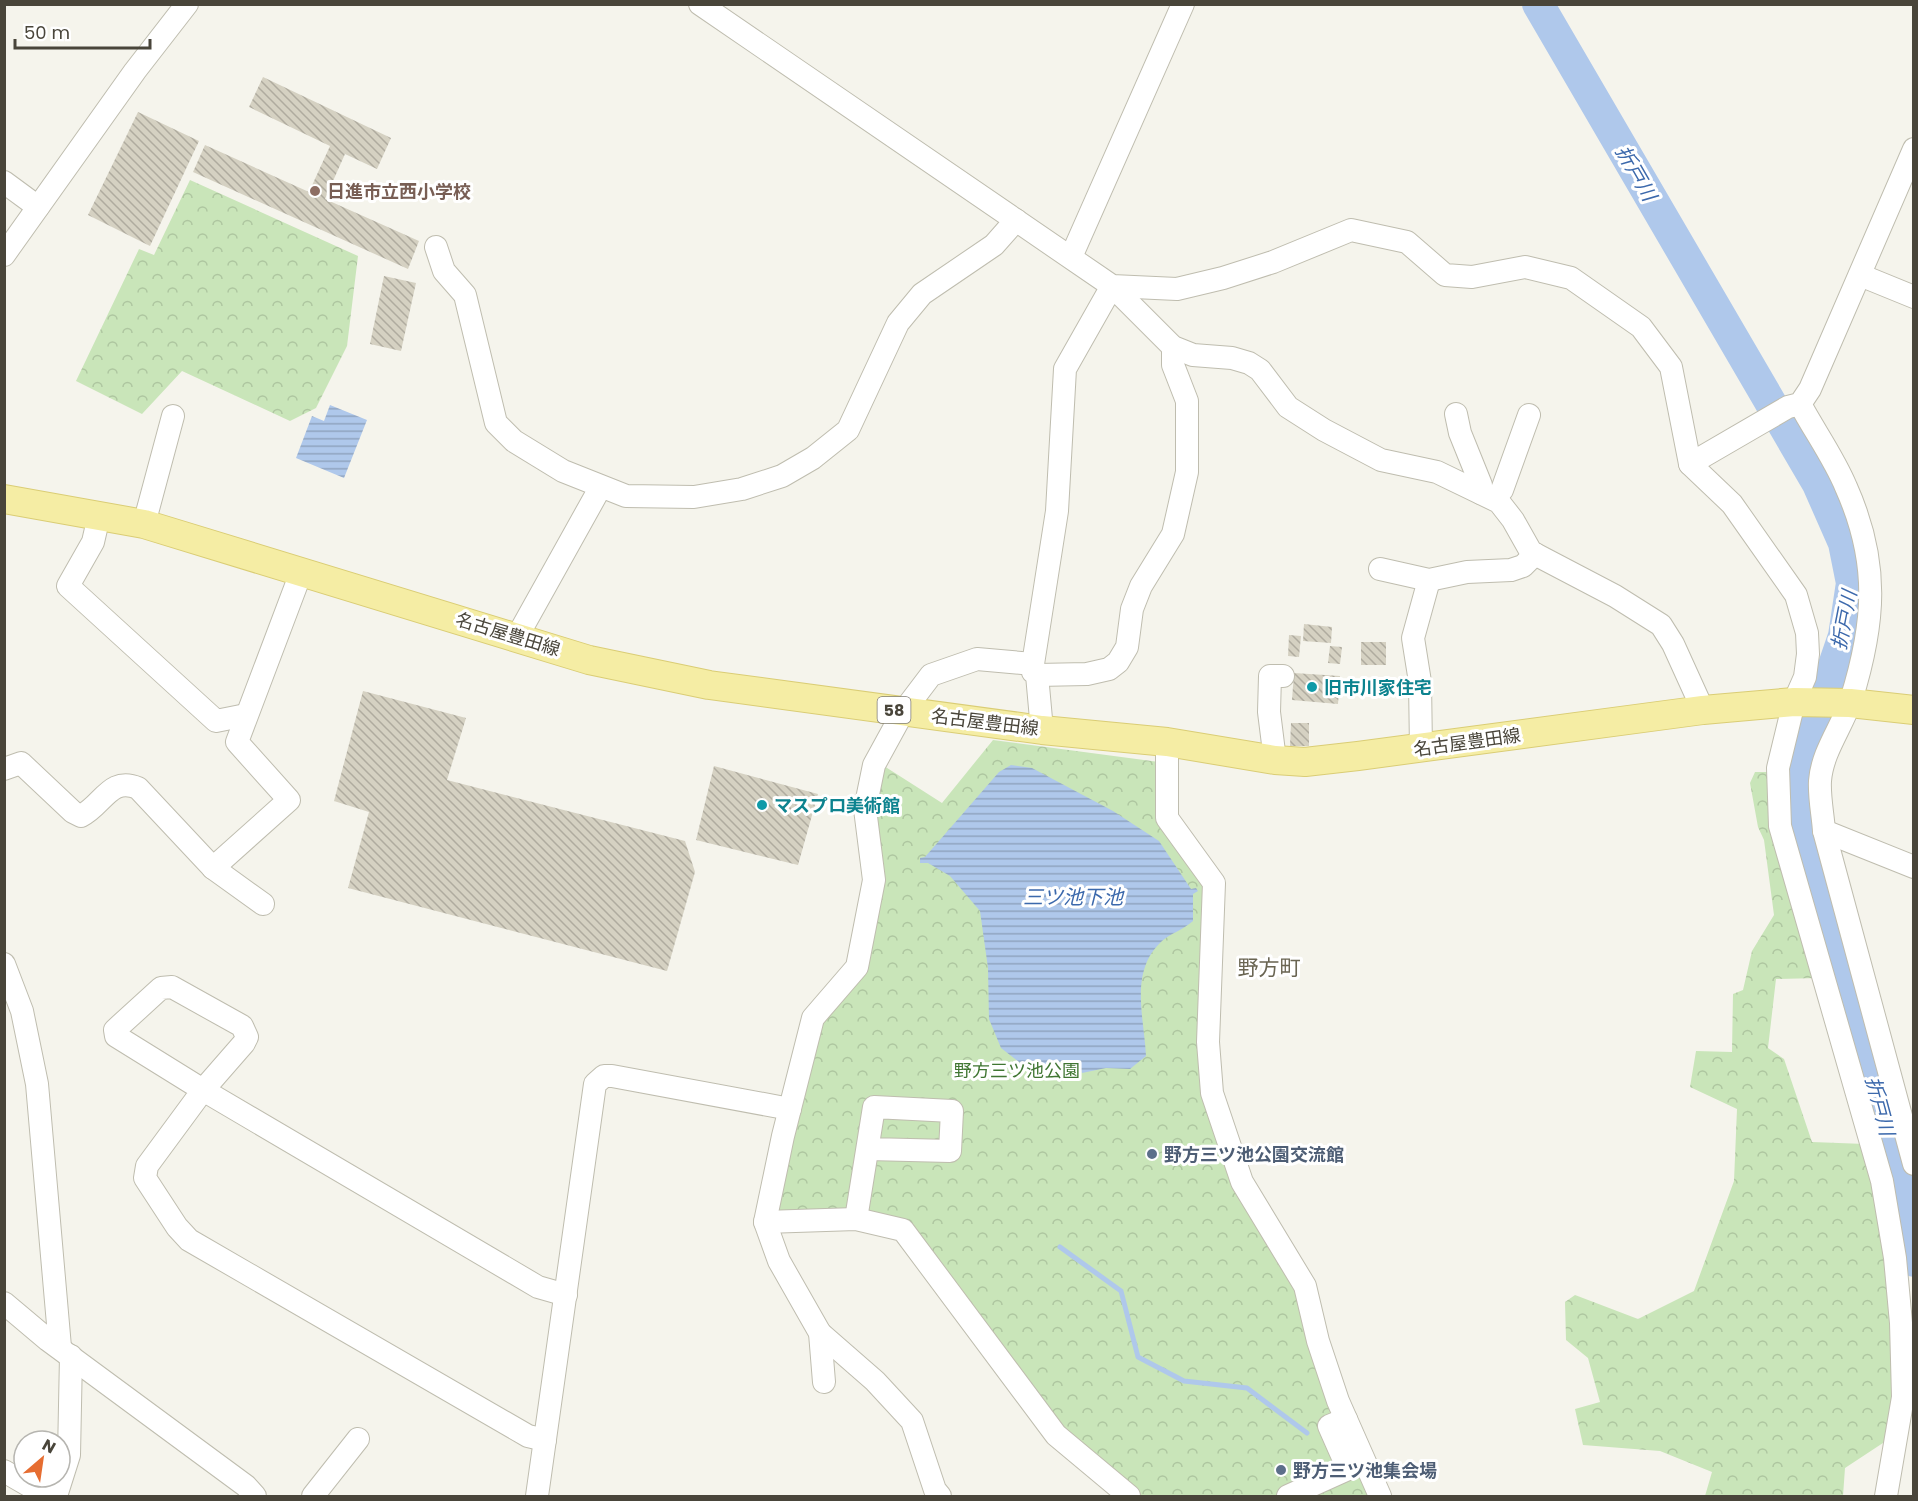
<svg xmlns="http://www.w3.org/2000/svg" width="1918" height="1501" font-family="Poppins,'Noto Sans JP',sans-serif">
	<style>
		.forest { fill: url(#forest-crowns) }
		.water { fill: url(#water-rules) }
		.lines { fill: none; stroke-linecap: round; stroke-linejoin: round }
		.stream { stroke: #afc8eb; stroke-width: 5 }
		.river { stroke: #afc8eb; stroke-width: 32 }
		.building { fill: url(#building-back-hatch) }
		.minor-casing { stroke: #bfbdaf; stroke-width: 24 }
		.major-casing { stroke: #dacd75; stroke-width: 30 }
		.minor { stroke: #fff; stroke-width: 22 }
		.major { stroke: #f5eda4; stroke-width: 28 }
		.education-dot { fill: #8d6e63; stroke: #fff; stroke-width: 2 }
		.culture-dot { fill: #0f9aa8; stroke: #fff; stroke-width: 2 }
		.service-dot { fill: #5c6f8a; stroke: #fff; stroke-width: 2 }
		.labels { text-anchor: middle; dominant-baseline: central; stroke-width: 6; stroke-linejoin: round; paint-order: stroke }
		.shield { fill: #fff; stroke: #807d75; stroke-width: 1.5 }
		.shield-label { font-size: 16px; font-weight: bold; fill: #49453a }
		.education-label { font-size: 18px; font-weight: bold; fill: #785e54; stroke: #fff; text-anchor: start }
		.street-label { font-size: 18px; fill: #49453a; stroke: #fff }
		.culture-label { font-size: 18px; font-weight: bold; fill: #0d838f; stroke: #fff; text-anchor: start }
		.park-label { font-size: 18px; fill: #407632; stroke: #fff }
		.service-label { font-size: 18px; font-weight: bold; fill: #4e5e75; stroke: #fff; text-anchor: start }
		.water-label { font-size: 20px; font-style: italic; fill: #3c69ac; stroke: #fff }
		.quarter-label { font-size: 21px; fill: #6a6552; stroke: #fff }
	</style>
	<defs>
		<pattern id="forest-crowns" width="20" height="18" patternUnits="userSpaceOnUse" patternTransform="scale(1.5)"><rect width="20" height="18" fill="#c9e5b9"/><path d="M2 6a3 3 0 1 1 6 0M12 15a3 3 0 1 1 6 0" fill="none" stroke="#aec6a0"/></pattern>
		<pattern id="water-rules" width="6" height="5" patternUnits="userSpaceOnUse" patternTransform="scale(1.5)"><rect width="6" height="5" fill="#afc8eb"/><path d="M0 2.5h6" fill="none" stroke="#90a4bf"/></pattern>
		<pattern id="building-back-hatch" width="6" height="6" patternUnits="userSpaceOnUse" patternTransform="scale(1.5)"><rect width="6" height="6" fill="#d5d1c2"/><path d="M-1 5l2 2M0 0l6 6M5-1l2 2" fill="none" stroke="#afab9f"/></pattern>
	</defs>
	<rect width="100%" height="100%" fill="#f5f4ec"/>
	<!-- forest -->
	<g class="forest">
		<path d="M190 180 358 256 347 346 316 408 290 421 182 371 142 414 76 381 139 249 154 255Z"/>
		<path d="M993 740 1159 762 1156 819 1206 886 1199 1044 1297 1293 1370 1496H1142L1057 1424 909 1222 777 1214 819 1021 862 968 871 811 884 766 942 803Z"/>
		<path d="M1755 772H1771L1819 978 1776 979 1768 1048 1784 1059 1812 1142 1865 1144 1876 1181 1898 1392 1886 1441 1845 1468 1843 1496H1705L1712 1472 1660 1451 1583 1445 1575 1409 1600 1402 1588 1358 1566 1340 1565 1302 1575 1295 1638 1319 1694 1291 1734 1181 1737 1109 1690 1087 1696 1051 1732 1052 1733 994 1743 990 1752 951 1774 915 1764 840 1758 827 1750 783Z"/>
	</g>
	<!-- water -->
	<g class="water">
		<path d="M330 405 367 420 344 478 296 458 312 416 324 421Z"/>
		<path d="M1011 765 1032 768 1113 811 1159 841 1191 889 1196 888 1198 891 1193 894V921C1183 930 1171 933 1162 941 1129 971 1144 1016 1146 1056L1130 1069 1106 1068 1082 1073 1078 1060 1058 1062V1073L1028 1069 1001 1048 989 1019 988 968 980 911 950 876 928 863H920V858L925 857 999 772Z"/>
	</g>
	<g class="lines">
		<!-- stream -->
		<path class="stream" d="M1060 1247 1121 1291 1138 1357 1184 1381 1247 1388 1307 1433"/>
		<!-- river -->
		<path class="river" d="M1538 4 1818 484 1844 543 1852 583 1844 636 1797 774 1800 816 1853 1018 1892 1153 1907 1217 1914 1261"/>
	</g>
	<!-- building -->
	<g class="building">
		<path d="M263 77 391 138 377 169 345 154 325 199 419 241 408 269 193 172 205 145 309 192 330 146 249 107Z"/>
		<path d="M138 112 199 141 150 246 88 215Z"/>
		<path d="M384 276 416 283 401 351 370 344Z"/>
		<path d="M1304 624 1332 627 1331 643 1303 641Z"/>
		<path d="M1289 635 1301 636 1299 657 1288 656Z"/>
		<rect x="1361" y="642" width="25" height="23"/>
		<path d="M1330 646 1342 647 1340 664 1328 663Z"/>
		<path d="M1294 673 1340 676 1338 704 1292 700Z"/>
		<path d="M363 691 466 718 447 780 685 841 695 872 667 971 348 888 369 812 334 801Z"/>
		<path d="M1291 723H1309V746H1290Z"/>
		<path d="M714 766 818 794 798 865 696 840Z"/>
	</g>
	<g class="lines">
		<!-- minor casing -->
		<g class="minor-casing">
			<g id="minor">
				<path d="M700 4 1112 286 1177 289 1223 278 1273 262 1351 230 1407 242 1445 275 1472 277 1525 267 1571 278 1641 327 1671 367 1690 464 1732 504 1796 595 1807 633 1808 654 1805 677 1794 702 1778 768 1780 826 1882 1181 1895 1258 1901 1323 1903 1397 1886 1496"/>
				<path d="M4 182 38 207"/>
				<path d="M436 247 444 271 465 295 496 423 514 441 563 471 626 496 694 497 742 489 782 476 813 458 848 430 898 323 922 294 994 245 1016 220"/>
				<path d="M4 255 135 71 187 4"/>
				<path d="M1071 257 1183 4"/>
				<path d="M1860 275 1914 297"/>
				<path d="M1800 404C1815 432 1834 458 1846 487 1880 563 1875 623 1851 700 1842 727 1822 752 1820 781 1819 797 1823 815 1824 831L1914 1164"/>
				<path d="M1456 414 1460 433 1481 485V493"/>
				<path d="M1690 464 1788 407 1800 404 1810 389 1914 149"/>
				<path d="M1494 499 1502 490 1529 415"/>
				<path d="M99 516 93 542 68 586 216 721 246 715"/>
				<path d="M144 524 173 416"/>
				<path d="M1380 569 1429 580 1467 572 1511 570 1523 566 1535 554"/>
				<path d="M517 637 600 488"/>
				<path d="M1037 675 1087 674 1109 669 1118 662 1127 647 1132 609 1141 586 1173 534 1187 472V401L1173 365V347"/>
				<path d="M1042 730 1037 675 1033 672V664L1057 511 1065 369 1112 286 1173 347 1193 355 1232 358 1249 363 1260 370 1288 407 1324 430 1381 460 1437 472 1499 502 1513 520 1531 552 1615 596 1661 625 1673 644 1703 710"/>
				<path d="M1167 742V818L1214 883 1208 1042 1212 1093 1242 1182 1305 1286 1318 1341 1338 1401 1380 1496"/>
				<path d="M1421 749 1420 682 1413 638 1429 580"/>
				<path d="M1275 760 1269 712 1270 676H1283"/>
				<path d="M4 769 21 763 73 812 81 816C103 805 110 776 138 788L213 868 289 800 237 742 302 570"/>
				<path d="M1824 831 1914 867"/>
				<path d="M213 868 263 904"/>
				<path d="M4 964 22 1011 37 1084 60 1347"/>
				<path d="M856 1219 874 1107 952 1111 950 1151 869 1149"/>
				<path d="M765 1222 856 1219 903 1230 1056 1435 1129 1496"/>
				<path d="M4 1303 48 1340 246 1486 255 1496"/>
				<path d="M820 1333 875 1381 912 1421 935 1490 940 1496"/>
				<path d="M824 1382 820 1333 779 1261 765 1222 783 1136 813 1018 857 967 874 880 865 809 874 765 903 712 931 675 977 659 1033 664"/>
				<path d="M545 1440 528 1436 189 1240 177 1227 145 1178 147 1166 203 1090 116 1036 115 1030 161 988 172 987 242 1026 247 1037 244 1043 203 1090 538 1287 566 1295"/>
				<path d="M4 1471 47 1496"/>
				<path d="M56 1496 69 1455 71 1356"/>
				<path d="M313 1496 358 1439"/>
				<path d="M537 1496 595 1084 604 1076H612L790 1109"/>
				<path d="M1288 1496 1348 1469 1329 1426 1346 1419"/>
			</g>
		</g>
		<!-- major casing -->
		<g class="major-casing">
			<path id="major" d="M4 499 144 524 589 660 709 685 1042 730 1167 742 1275 760 1305 762 1358 756 1703 710 1794 702 1850 703 1914 710"/>
		</g>
		<!-- minor -->
		<use href="#minor" class="minor"/>
		<!-- major -->
		<use href="#major" class="major"/>
	</g>
	<!-- markers -->
	<circle class="education-dot" cx="315" cy="191" r="6"/>
	<g class="culture-dot">
		<circle cx="1312" cy="687" r="6"/>
		<circle cx="762" cy="805" r="6"/>
	</g>
	<g class="service-dot">
		<circle cx="1152" cy="1154" r="6"/>
		<circle cx="1281" cy="1470" r="6"/>
	</g>
	<g class="labels">
		<!-- shield labels -->
		<rect class="shield" x="877.5" y="697" width="33" height="26" rx="4.5"/>
		<g class="shield-label">
			<text x="894" y="710">58</text>
		</g>
		<!-- education labels -->
		<g class="education-label">
			<text x="327" y="191">日進市立西小学校</text>
		</g>
		<!-- street labels -->
		<g class="street-label">
			<text transform="translate(508 634) rotate(17)">名古屋豊田線</text>
			<text transform="translate(985 722) rotate(7)">名古屋豊田線</text>
			<text transform="translate(1467 742) rotate(-8)">名古屋豊田線</text>
		</g>
		<!-- culture labels -->
		<g class="culture-label">
			<text x="1324" y="687">旧市川家住宅</text>
			<text x="774" y="805">マスプロ美術館</text>
		</g>
		<!-- park labels -->
		<g class="park-label">
			<text x="1017" y="1070">野方三ツ池公園</text>
		</g>
		<!-- service labels -->
		<g class="service-label">
			<text x="1164" y="1154">野方三ツ池公園交流館</text>
			<text x="1293" y="1470">野方三ツ池集会場</text>
		</g>
		<!-- water labels -->
		<g class="water-label">
			<text transform="translate(1636 173) rotate(60)">折戸川</text>
			<text transform="translate(1844 620) rotate(-79)">折戸川</text>
			<text x="1073" y="897">三ツ池下池</text>
			<text transform="translate(1880 1106) rotate(75)">折戸川</text>
		</g>
		<!-- quarter labels -->
		<g class="quarter-label">
			<text x="1269" y="967">野方町</text>
		</g>
	</g>
	<!-- border -->
	<rect width="1918" height="1501" fill="none" stroke="#49453a" stroke-width="12"/>
	<!-- north arrow -->
	<g transform="translate(42 1459) rotate(29)"><circle r="28" fill="#ffffff" stroke="#b6b5b0" stroke-width="1.5"/>
	<path d="M0-4.5L10 22L0 15L-10 22Z" fill="#e66d31"/>
	<text y="-9" font-size="16" font-weight="bold" text-anchor="middle" fill="#49453a">N</text>
	</g>
	<!-- scale -->
	<path d="M15 39v9h135v-9" fill="none" stroke="#49453a" stroke-width="3"/>
	<text x="24" y="39" font-size="18" fill="#49453a" stroke="#ffffff" stroke-width="4.5" paint-order="stroke">50 m</text>
</svg>
